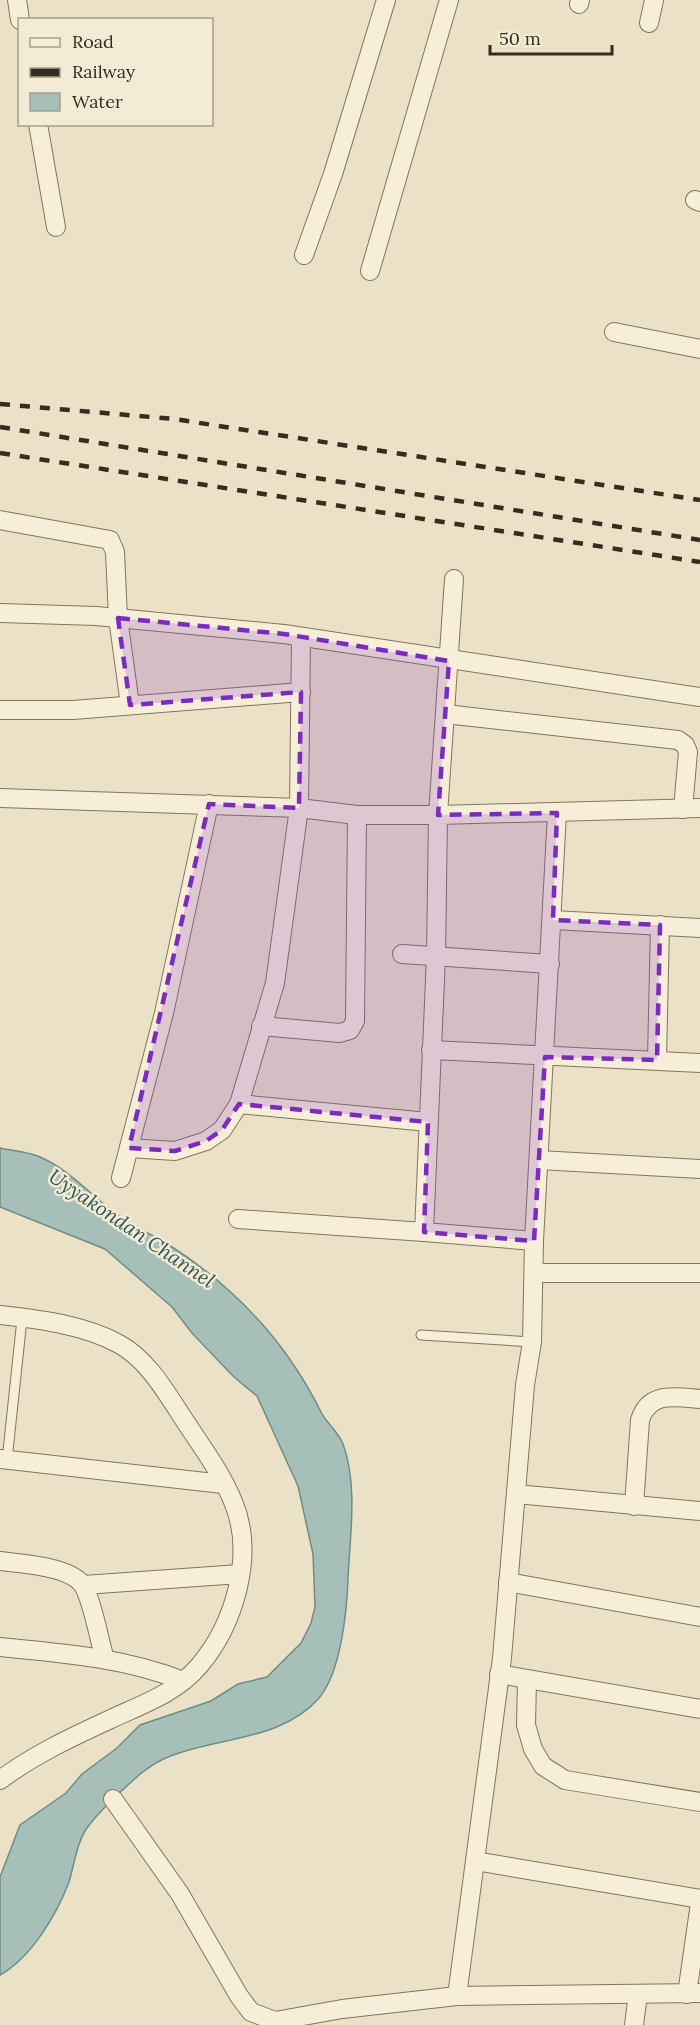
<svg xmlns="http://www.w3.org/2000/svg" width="700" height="2025" font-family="Lora,serif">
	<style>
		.water { fill: #a7bfb9; stroke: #6f8d86; stroke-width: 1.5 }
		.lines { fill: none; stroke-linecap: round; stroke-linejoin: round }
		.service-casing { stroke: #85745d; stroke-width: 11 }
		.minor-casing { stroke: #85745d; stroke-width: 20 }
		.service { stroke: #f6eed9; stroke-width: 9 }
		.minor { stroke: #f6eed9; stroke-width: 18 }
		.rail { stroke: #372c20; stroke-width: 4.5; stroke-dasharray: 10 10; stroke-linecap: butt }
		.marked { fill: #7b2cbf; fill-opacity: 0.2; stroke: #7b2cbf; stroke-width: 4.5; stroke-dasharray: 12 8; stroke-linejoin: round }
		.labels { text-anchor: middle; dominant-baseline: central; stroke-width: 5; stroke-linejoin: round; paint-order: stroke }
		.water-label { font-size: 20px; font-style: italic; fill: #305554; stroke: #f3ebd5 }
	</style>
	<rect width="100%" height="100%" fill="#ebe1c6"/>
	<!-- water -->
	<path class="water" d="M0 1148C13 1151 28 1152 40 1157 73 1171 95 1201 125 1220 138 1229 153 1235 166 1243 231 1284 285 1340 320 1410 325 1422 338 1431 343 1444 358 1486 350 1535 348 1578 347 1611 341 1672 319 1698 282 1741 217 1737 168 1757 147 1765 128 1785 112 1800 103 1809 92 1820 85 1831 76 1845 74 1866 69 1882 57 1914 31 1958 0 1975V1877L20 1825 66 1793 82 1774 117 1748 140 1725 211 1701 238 1684 267 1677 301 1643 311 1623 315 1607 313 1554 298 1486 257 1396 234 1377 192 1333 172 1307 105 1249 0 1207Z"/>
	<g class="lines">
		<!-- service casing -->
		<g class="service-casing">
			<g id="service">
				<path d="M421 1335 532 1342"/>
				<path d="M7 1460 22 1319"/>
			</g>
		</g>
		<!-- minor casing -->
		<g class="minor-casing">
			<g id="minor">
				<path d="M17 0 20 20"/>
				<path d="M579 4 580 0"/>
				<path d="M649 23 654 0"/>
				<path d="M38 124 56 227"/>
				<path d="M695 200 700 202"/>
				<path d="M304 255 333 174 386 0"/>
				<path d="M370 271 449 0"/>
				<path d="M614 332 700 349"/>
				<path d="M0 520 110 540 115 552 118 618 130 705"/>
				<path d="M0 613 96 616 284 634 700 697"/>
				<path d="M0 710H73L301 692"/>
				<path d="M445 714 678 740 685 745 688 752 683 809"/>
				<path d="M0 798 299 808 357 815H438L454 579"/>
				<path d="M553 920 700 928"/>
				<path d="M402 954 550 964"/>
				<path d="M261 1026 340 1033 350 1030 355 1021 357 815"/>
				<path d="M431 1050 700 1063"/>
				<path d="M657 1060 660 925"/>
				<path d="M239 1104 428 1122"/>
				<path d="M129 1148 175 1151 206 1141 222 1130 239 1104 275 983 299 808 301 637"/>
				<path d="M539 1160 700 1169"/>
				<path d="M121 1178 164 1013 209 804"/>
				<path d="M238 1219 424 1232"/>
				<path d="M534 1241 424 1232 436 957 438 815 700 808"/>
				<path d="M535 1273H700"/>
				<path d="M0 1315C38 1319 85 1325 119 1344 147 1359 166 1392 183 1418 201 1446 222 1473 234 1504 255 1556 234 1625 199 1666 176 1693 143 1704 111 1719 72 1737 35 1754 0 1780"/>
				<path d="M0 1459 223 1484"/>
				<path d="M516 1494 700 1511"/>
				<path d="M634 1506 640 1420C649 1391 675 1397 700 1399"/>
				<path d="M0 1561C21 1564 73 1566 84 1587 93 1603 99 1640 105 1659"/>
				<path d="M508 1582 700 1617"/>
				<path d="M84 1585 240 1574"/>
				<path d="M0 1647C62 1653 125 1658 183 1681"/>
				<path d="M499 1674 700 1709"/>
				<path d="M527 1680 526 1725 533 1749 543 1766 565 1780 700 1802"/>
				<path d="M113 1799 180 1894 239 1996 251 2012 275 2021 342 2009 457 1996 700 1993"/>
				<path d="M475 1861 700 1899"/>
				<path d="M687 1994 700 1903"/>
				<path d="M457 1996 502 1658 525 1385 532 1342 534 1241 557 813"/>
				<path d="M634 2025 638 1994"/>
			</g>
		</g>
		<!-- service -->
		<use href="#service" class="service"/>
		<!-- minor -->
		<use href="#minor" class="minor"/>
		<!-- rail -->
		<g class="rail">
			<path d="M0 404 174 419 700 500"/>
			<path d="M0 427 700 540"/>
			<path d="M0 453 700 562"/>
		</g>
	</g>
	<!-- marked area -->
	<path class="marked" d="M118 618 284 634 449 661 438 815 557 813 553 920 660 925 657 1060 545 1057 534 1241 424 1232 428 1122 239 1104 222 1130 206 1141 175 1151 129 1148 209 804 299 808 301 692 130 705Z"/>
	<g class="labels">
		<!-- water labels -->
		<g class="water-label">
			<text transform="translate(132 1228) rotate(34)">Uyyakondan Channel</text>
		</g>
	</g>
	<!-- legend -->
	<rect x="18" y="18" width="195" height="108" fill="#f3ebd5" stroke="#a89f8d" stroke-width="1.5"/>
	<rect x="30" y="38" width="30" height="9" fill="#f6eed9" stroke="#a89f8d" stroke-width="1.5"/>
	<text x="72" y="48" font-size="18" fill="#372c20">Road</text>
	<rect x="30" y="68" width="30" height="9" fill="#372c20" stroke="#a89f8d" stroke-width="1.5"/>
	<text x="72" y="78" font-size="18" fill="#372c20">Railway</text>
	<rect x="30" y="93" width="30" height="18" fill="#a7bfb9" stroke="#a89f8d" stroke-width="1.5"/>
	<text x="72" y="108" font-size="18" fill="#372c20">Water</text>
	<!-- scale -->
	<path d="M490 45v9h122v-9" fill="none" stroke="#372c20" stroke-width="3"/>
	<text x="499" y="45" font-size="18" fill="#372c20" stroke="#f3ebd5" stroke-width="4.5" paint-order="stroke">50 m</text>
</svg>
